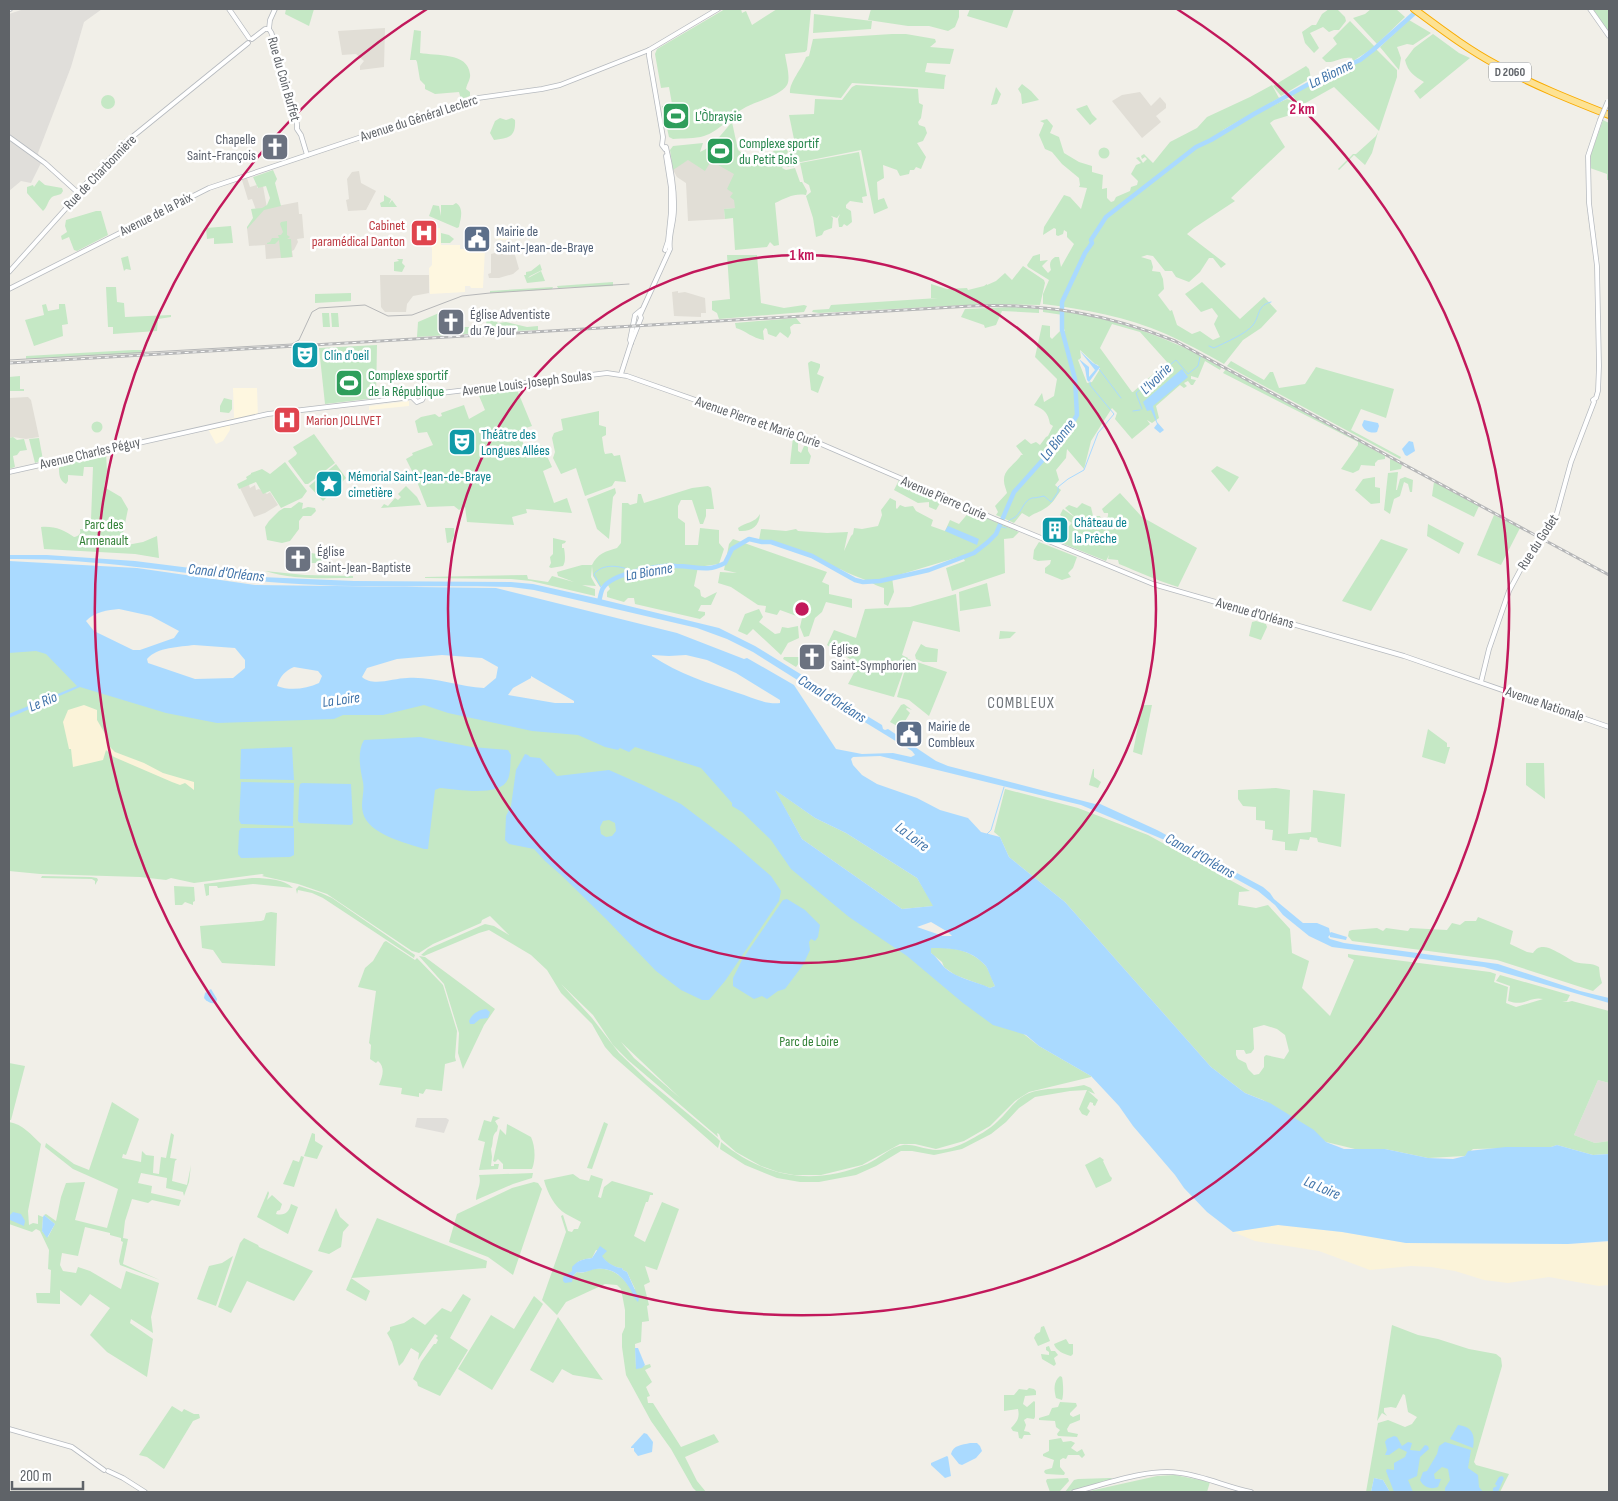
<svg xmlns="http://www.w3.org/2000/svg" width="1618" height="1501" font-family="'Sofia Sans Condensed',sans-serif">
	<style>
		.commercial { fill: #fef7e0 }
		.industrial { fill: #e0deda }
		.education { fill: #e1ded6 }
		.green { fill: #c5e8c5; fill-rule: evenodd }
		.sand { fill: #fbf3d9 }
		.water { fill: #aadaff; fill-rule: evenodd }
		.lines { fill: none; stroke-linecap: round; stroke-linejoin: round }
		.stream { stroke: #aadaff; stroke-width: 1 }
		.river { stroke: #aadaff; stroke-width: 4.5 }
		.secondary-casing { stroke: #b6babf; stroke-width: 5.5 }
		.highway-casing { stroke: #f9ab00; stroke-width: 8 }
		.secondary { stroke: #fff; stroke-width: 4 }
		.highway { stroke: #fde293; stroke-width: 6 }
		.tram { stroke: #b6b7b8; stroke-width: 1 }
		.rail-casing { stroke: #b6b7b8; stroke-width: 3 }
		.rail { stroke: #fff; stroke-width: 1; stroke-dasharray: 4; stroke-linecap: butt }
		.secondary-bridge-casing { stroke: #b6babf; stroke-width: 5.5; stroke-linecap: butt }
		.secondary-bridge { stroke: #fff; stroke-width: 4 }
		.ring { fill: none; stroke: #c2185b; stroke-width: 2.5 }
		.labels { text-anchor: middle; dominant-baseline: central; stroke-width: 5; stroke-linejoin: round; paint-order: stroke }
		.shield { fill: #fff; stroke: #8f9295; stroke-width: 1 }
		.shield-label { font-size: 12px; font-weight: bold; fill: #5f6368 }
		.street-label { font-size: 14px; fill: #5f6368; stroke: #fff }
		.leisure-label { font-size: 14px; fill: #27864d; stroke: #fff; text-anchor: start }
		.worship-label { font-size: 14px; fill: #5b616d; stroke: #fff; text-anchor: start }
		.health-label { font-size: 14px; fill: #be3a42; stroke: #fff; text-anchor: end }
		.service-label { font-size: 14px; fill: #4e5e75; stroke: #fff; text-anchor: start }
		.culture-label { font-size: 14px; fill: #0d838f; stroke: #fff; text-anchor: start }
		.park-label { font-size: 14px; fill: #348238; stroke: #fff }
		.water-label { font-size: 15px; font-style: italic; fill: #4174aa; stroke: #fff }
		.quarter-label { font-size: 16px; letter-spacing: 1px; fill: #70757a; stroke: #fff }
		.centre { fill: #c2185b; stroke: #fff; stroke-width: 2.5 }
		.ring-label { font-size: 15px; text-anchor: middle; font-weight: bold; fill: #c2185b; stroke: #fff; stroke-width: 5; stroke-linejoin: round; paint-order: stroke }
	</style>
	<rect width="100%" height="100%" fill="#f1efe8"/>
	<!-- commercial -->
	<g class="commercial">
		<path d="M420 224H434V228H440L441 245H460V249H485L483 288H471L470 286H465V292L430 294 429 268 432 265V249L431 246H422V228H420Z"/>
		<path d="M496 226H507V240L495 239Z"/>
		<path d="M233 388H257L258 418 230 425V430L223 441 216 444 208 429 227 424 226 420 234 418Z"/>
		<path d="M409 401V406L369 410V406Z"/>
	</g>
	<!-- industrial -->
	<g class="industrial">
		<path d="M24 9H102L84 22 71 67 38 153 41 163 31 183 21 181 9 191V14Z"/>
		<path d="M1598 1080 1609 1083V1141L1595 1143 1574 1135Z"/>
		<path d="M417 1118H446L449 1120 444 1133 415 1127Z"/>
	</g>
	<!-- education -->
	<g class="education">
		<path d="M385 28 384 67 360 70V66L364 61 356 54 342 55 338 31Z"/>
		<path d="M1140 92 1151 106 1160 97 1166 104V108L1156 116 1161 122 1142 138 1112 101 1122 95Z"/>
		<path d="M719 137 749 207 724 209 725 219 688 221 686 183 677 177 673 170 675 167 707 149Z"/>
		<path d="M359 171 361 183 376 191 366 210 348 211 346 200 349 199 347 179 352 172Z"/>
		<path d="M247 178 250 187 257 185V188L263 186 267 208 298 202 299 214H302L304 238 297 239 298 242 294 250 292 251 293 257 266 259 265 245 249 246 247 228 264 209 256 210 252 199 248 200 242 180Z"/>
		<path d="M513 248 519 269 513 274 499 278H489L488 274 491 273V254Z"/>
		<path d="M380 275H429V293L413 296 407 304 406 312H385L381 307Z"/>
		<path d="M678 291V293L685 292 705 298 706 313H701V317L674 316 672 292Z"/>
		<path d="M28 397 31 400 39 437 26 439 13 437 9 438V398Z"/>
		<path d="M246 485H249L250 488 255 485 256 490 259 489 267 494 270 492 278 505 265 513 254 517 240 488Z"/>
	</g>
	<!-- green -->
	<g class="green">
		<path d="M286 9H314L309 26 285 14Z"/>
		<path d="M725 9H741L742 13 746 11 752 25 777 9H811L807 50 805 52 785 54C786 62 791 78 787 85 780 96 757 101 746 107 731 115 720 131 704 136 695 139 683 138 673 139L669 137 662 106 672 104 669 87 661 88 655 54 657 49Z"/>
		<path d="M871 9H959V17L955 27 948 31 929 26H908L868 20Z"/>
		<path d="M970 9H1014L1007 28 967 16Z"/>
		<path d="M1329 9H1337L1345 17 1346 21 1339 30H1334L1329 32 1323 27 1310 33 1319 48 1314 53 1305 43 1302 32 1312 25H1316L1322 14Z"/>
		<path d="M1371 9H1396L1405 17 1377 44 1353 18 1365 14Z"/>
		<path d="M1593 9H1609V33Z"/>
		<path d="M814 14 872 21 871 29 813 33Z"/>
		<path d="M1409 20 1431 33 1413 45 1407 44 1397 47 1401 58 1399 70 1380 47Z"/>
		<path d="M1350 21 1375 47 1353 61 1352 58C1340 56 1336 63 1326 62L1322 58 1337 44 1333 38Z"/>
		<path d="M414 30 421 31 420 53C436 56 468 52 470 74 471 79 467 83 466 89L470 92V96L461 99 459 92 435 94 425 89V85L420 80 417 62 416 60H410Z"/>
		<path d="M892 34H906L935 39 936 42 930 47 954 49 950 64 927 63 925 72 946 75 945 78 944 89 852 83 841 98 790 93C789 82 802 69 806 57L809 56 813 39Z"/>
		<path d="M1433 34 1459 53 1470 58 1420 99 1414 91 1424 82C1414 76 1408 72 1405 60L1414 48Z"/>
		<path d="M1376 49 1397 70V77L1379 131 1334 87 1302 105 1287 116 1274 120 1270 123 1285 147 1231 198 1235 201 1194 228 1187 234 1226 264 1221 268 1213 258H1209L1200 272 1189 282 1176 277 1172 271H1165L1153 256 1147 255 1141 257 1151 260 1153 267 1152 271 1160 272 1163 279 1164 289 1158 295 1170 311 1172 310 1177 325 1192 334 1200 331 1213 340 1220 337 1214 324 1218 316 1212 308 1201 312 1185 294 1202 282 1240 319 1264 297 1277 311 1261 328 1243 340 1224 364C1205 353 1186 343 1166 334 1127 317 1084 309 1043 304V294L1049 280 1028 267 1027 265 1033 256 1040 254V261L1048 260 1042 266 1048 273 1051 270C1049 264 1050 260 1055 257H1059L1061 267 1074 244 1067 237V232L1064 230 1063 234 1058 236 1056 235V229L1054 228 1043 235 1044 227 1064 195 1070 197 1081 209 1087 188 1079 187 1080 185 1079 178 1062 164 1052 152 1045 149 1039 135 1044 123 1040 121 1047 119 1053 126 1050 133 1059 137 1064 153 1079 162 1092 166V172L1103 175 1102 189 1107 188V198L1111 202 1114 201 1116 197 1130 191 1131 187 1137 185 1138 181 1131 174 1136 165 1141 163 1136 158 1139 157 1143 163 1147 159 1145 157 1142 159 1141 156 1144 154 1153 163 1170 142 1197 128 1207 117 1250 97 1272 85 1279 98 1223 130 1222 133 1224 134 1254 114 1287 99 1292 101 1295 99 1291 94 1320 79 1324 80Z"/>
		<path d="M1306 66 1309 69 1311 78 1281 96 1273 86Z"/>
		<path d="M1022 84 1031 91 1039 100 1022 104 1021 94 1018 89Z"/>
		<path d="M856 85 918 89 919 103 923 105 921 118 918 122 919 125 925 127 927 133 923 141 917 143 926 157 921 169 916 167 914 170H910L909 174 900 176 897 170 883 165 884 178 877 182 878 200 884 198 888 208 874 214 861 150 796 163 789 152 795 144 789 115 814 114 815 99 842 100 852 87Z"/>
		<path d="M996 87 1001 94 997 104 991 105Z"/>
		<circle cx="108" cy="102" r="7"/>
		<path d="M1087 105 1092 114 1097 119 1090 125 1076 109Z"/>
		<path d="M500 118 506 120 512 118 515 120C516 137 509 138 494 140L490 133 495 121Z"/>
		<path d="M1603 120 1609 123V180H1607V174L1590 168 1591 154Z"/>
		<path d="M732 122 738 150C745 156 755 156 763 161V157L770 155 783 141 788 152 784 158 794 162V167H787L784 165 782 168 786 170 795 168 800 182H802L807 191 806 195C794 193 786 198 775 203L779 245 774 246 770 242 767 247 735 250 733 218 725 219 724 209 735 208 734 200 730 197 733 193 727 189 734 174 711 161 705 171 688 160 673 170 670 150 673 146 703 143 700 152C714 146 723 132 732 122Z"/>
		<path d="M1378 132 1372 153 1365 165 1354 155 1339 170 1338 169 1353 154H1356L1376 136Z"/>
		<circle cx="1104" cy="153" r="5.5"/>
		<path d="M859 152 867 196 862 197 863 203 850 201 846 205V208L851 211 852 222 847 226 844 224 842 227H839L838 219 840 214 837 218 831 216 833 218 832 228 824 231 822 235 816 237 813 218 806 196 811 192 809 185 804 182 800 163Z"/>
		<path d="M273 170 277 179 275 183 281 206 264 210 247 229V227L253 218 251 209 262 208 267 205 270 198 266 186 258 188 253 177Z"/>
		<path d="M39 180 45 185 62 188 63 191 61 194C59 195 57 195 54 196 48 198 48 207 43 211L27 193V187L33 185 34 187Z"/>
		<path d="M384 195 391 199 389 204 392 200 397 207H381L380 203 384 201Z"/>
		<path d="M456 203C464 208 461 218 459 227L457 228 429 216 433 205 439 206 441 216V205H453Z"/>
		<path d="M96 211H101L108 235 77 251 74 250 69 237 62 240 61 236 67 232 65 226 66 220Z"/>
		<path d="M287 221V235L290 237 287 239H291L292 257 281 258 279 240 275 244H267V243L270 242 272 238H279L278 235H281L283 232 280 224 281 222Z"/>
		<path d="M231 226 233 243 214 244V238L207 239 206 228Z"/>
		<path d="M441 233 449 235 454 239 450 243H441Z"/>
		<path d="M727 255H757L761 303 784 308 804 305 807 306 804 312 719 319 717 313 712 310V301L730 299Z"/>
		<path d="M128 256 131 270 126 269 124 271 121 258Z"/>
		<path d="M397 259H403L402 263 405 266 402 272 394 271V262L399 261Z"/>
		<path d="M540 264 542 270 530 276 528 278 541 271 545 281 527 283 524 275H526V272L531 271Z"/>
		<path d="M1023 266 1044 280 1045 283 1040 305 985 304 819 313 812 312 813 310 829 309 831 305 938 298H931V284L947 289 967 288 968 290 984 286 987 284V285L996 281 1005 273 1012 280Z"/>
		<path d="M613 282V286L558 288 557 286Z"/>
		<path d="M106 287H116L117 302 124 303 125 317 171 315V317L158 319 157 331 113 334V327H108Z"/>
		<path d="M553 287 552 289 490 293V291Z"/>
		<path d="M351 293V301L315 303V294Z"/>
		<path d="M46 304 48 311 59 309V304H65L68 324 62 325 63 336 34 346 25 320 44 315 42 305Z"/>
		<path d="M1012 307 1039 309V313L1002 311 996 325 985 328 984 325 961 317 965 309Z"/>
		<path d="M1043 308C1111 317 1161 334 1222 366L1220 370 1205 361 1198 378 1191 376V379L1196 380 1193 385H1191L1188 381 1184 383 1187 386 1184 388 1180 385 1156 406 1159 418 1152 423 1147 420 1150 424 1132 439 1115 419 1117 413 1112 408 1091 441 1084 469 1067 449 1066 458 1056 470 1059 480 1055 485 1061 490C1056 497 1052 505 1044 509 1040 512 1034 513 1029 517L1022 513 1014 523 996 515 998 512 995 506 1007 493C1006 489 1004 485 1004 481 1003 469 1016 464 1021 455H1023L1016 446 1025 439 1031 444 1036 442 1040 445 1046 437 1048 436 1053 426 1050 424C1048 413 1045 410 1034 405L1042 393 1044 402 1054 396 1057 379 1035 357 1042 325 1050 326V337L1052 339 1061 330 1065 331 1063 327V315L1043 312ZM1112 324 1140 332 1167 362 1133 392H1132L1100 348ZM1080 350 1095 364 1098 365 1100 369 1092 382 1087 383 1078 360 1081 358Z"/>
		<path d="M446 310 443 325 454 327H481L480 333 417 337 418 322Z"/>
		<path d="M322 313H329L330 327H323Z"/>
		<path d="M331 313H338L339 327H332Z"/>
		<path d="M488 318 493 319 498 323 506 322 527 327 538 326V330L487 332 486 319Z"/>
		<path d="M796 318 801 324H794L790 327 791 333 788 338 780 332 776 337 768 334 767 329 765 328 763 331 764 340C752 338 746 331 736 328L735 323Z"/>
		<path d="M377 345 376 398 325 404 319 348Z"/>
		<path d="M133 350H144V353L26 359V356Z"/>
		<path d="M811 361 820 364V367L817 374 824 377 818 393 811 390 808 363Z"/>
		<path d="M1231 361 1264 380 1270 372H1273L1279 388 1305 384 1316 367 1394 389 1386 418 1361 409 1351 430 1401 457 1400 459 1227 366Z"/>
		<path d="M1226 369 1385 456V459L1378 460 1375 463V466L1361 465 1359 470 1353 473 1341 469 1358 445V442L1223 373Z"/>
		<path d="M20 376V389H24V391H9V377Z"/>
		<path d="M514 387 518 392 532 426 526 428 527 432 520 435 526 451 542 445 552 467 543 471 554 503 567 498 572 513 526 509 527 513 512 517 514 525 467 522 465 507 459 510 454 506 427 507 416 479 406 459 413 455 412 453 433 445 427 432 418 433 415 421 421 417 435 414 439 417 442 416 441 413 464 405 469 419 485 410 477 391H481L482 395 494 393 493 389Z"/>
		<path d="M224 398 232 400V409L229 413 220 412V406Z"/>
		<path d="M599 411V425L606 427V435L602 437 604 451 605 454 612 453 614 456 620 455 626 482 615 481 612 486 585 496 576 468 561 474 553 458 555 452 552 438 554 433 563 430 561 419Z"/>
		<circle cx="97" cy="427" r="5.5"/>
		<path d="M314 434 335 463 308 484H305L288 461 296 455 297 453 293 447Z"/>
		<path d="M13 437 17 440 24 439 27 450 20 451 17 455 13 456 15 467 9 469V438Z"/>
		<path d="M793 437H796L798 441V451L801 453 804 446H808V451L811 456 809 464H790Z"/>
		<path d="M39 438 43 460 35 463 29 439Z"/>
		<path d="M106 452 107 472 104 487 121 497 128 509 122 538 127 539V545L143 542 157 536 159 558 135 554 44 549 41 527C55 526 64 530 74 537 79 536 81 534 80 529H85L91 520 93 467H84L83 476 68 475V481L66 484C59 480 59 474 59 467L63 462Z"/>
		<path d="M1390 458 1402 465 1401 469 1390 471Z"/>
		<path d="M285 462 307 491 302 498 281 508 270 491 263 494 256 482 239 489 237 484 247 479 246 477 251 474V473L262 469 270 474Z"/>
		<path d="M336 464 346 478 323 501 309 486Z"/>
		<path d="M1217 466 1239 477 1229 492 1211 471Z"/>
		<path d="M1398 472 1396 490H1397L1400 479 1405 477 1413 480 1412 492H1410L1408 484 1404 482 1400 496 1394 499 1390 514 1384 510 1388 473Z"/>
		<path d="M1375 477V487L1380 488V503L1371 504 1355 490 1363 479Z"/>
		<path d="M899 480 937 498 940 503 936 510 929 507V502L918 503 894 490Z"/>
		<path d="M1434 482 1479 506 1474 517 1432 496Z"/>
		<path d="M406 486 417 497 421 505 381 508 384 504 388 506 395 498 398 500 401 497 398 494Z"/>
		<path d="M708 486 711 488 714 509H706V516L703 524H700L692 500H681L678 506V518L685 523V545H698L700 528 719 530V543L724 549 719 564 698 567 694 586 700 590 701 596 705 598 717 592 711 605H701L698 611 705 612V615L700 619 635 604 634 598H628L624 602 607 597V592L610 589 607 583 600 587 593 576 592 566 591 577 596 586 582 585 595 589V596L531 581 511 579 425 578V577L527 575 528 579 548 582 552 576 574 582 558 576 557 572 582 565H592C597 554 606 551 617 548L621 543 622 503H628L630 505 637 503 638 494H641L644 503 692 488Z"/>
		<path d="M615 488 616 493 613 497 609 539 597 529 587 499Z"/>
		<path d="M1120 493 1142 517 1197 548 1178 587C1158 581 1139 572 1119 564L1118 560 1108 559 1109 555 1106 561 1049 538 1051 534 1064 538 1067 534V528L1072 523 1060 515 1063 509 1076 518 1065 508 1069 505 1077 508 1082 503 1091 507 1093 516H1100L1102 521 1097 529 1098 530C1103 523 1109 519 1108 513H1104L1102 509Z"/>
		<path d="M890 498 896 501V508L897 509 900 505 905 507 913 506 916 511 933 520 931 526 945 531 950 520 959 524 970 511 1019 532 1013 538 1004 539 1005 573 952 591 946 568 965 561 962 556 892 577 894 592 888 606 884 604V588C877 586 874 584 868 581 859 577 849 574 840 569V571C811 557 790 548 759 540L761 529 786 531 796 529 798 531 827 533 848 532 844 551 851 536 853 534 854 528 862 529 878 526 882 515 881 510Z"/>
		<path d="M299 502 303 503 302 509 308 507 315 508 316 511 311 516H303L299 521V529L290 541 282 543 267 540 265 527 269 521 279 511 284 508H291Z"/>
		<path d="M760 514C759 527 751 532 739 531L738 528C746 522 755 523 760 514Z"/>
		<path d="M1494 515 1520 528 1501 565 1477 555Z"/>
		<path d="M1428 524 1464 543 1459 554 1427 536Z"/>
		<path d="M445 528H454V536L451 542 447 543Z"/>
		<path d="M553 538 566 541 565 543 562 544V548H564C565 554 566 562 563 566L551 568 549 567 551 563 550 557 553 554Z"/>
		<path d="M733 539 827 572 822 582 829 585V594L852 599V608L826 602 822 612 815 618 809 636 804 637 800 627 802 618 780 610 777 615 765 612 766 606 758 605 731 587 718 583 720 572 737 573 724 570 729 544Z"/>
		<path d="M1381 539 1408 549 1371 611 1342 601Z"/>
		<path d="M1039 542 1077 557 1073 568 1068 573 1071 577 1062 580 1045 573V568L1050 564 1051 560 1038 561 1033 559 1034 550Z"/>
		<path d="M302 549 307 552 321 555 322 563H303L301 556 297 555 296 557Z"/>
		<path d="M210 568 257 571V576L218 571Z"/>
		<path d="M265 571 305 575 353 576V578C324 578 293 580 265 571Z"/>
		<path d="M987 583 991 606 960 611 959 592Z"/>
		<path d="M956 594 960 632 913 621 902 655 908 658 894 697 848 684 856 669 855 662 827 645 834 630 856 638 865 609 910 607Z"/>
		<path d="M759 609 763 617 759 622 775 634 780 633 782 627 788 628 798 626 799 638 788 643 781 655 753 629 747 635 738 631 745 614Z"/>
		<path d="M1256 621 1266 624 1267 627 1261 640 1249 636 1252 622Z"/>
		<path d="M1000 631 1016 632 1010 638 999 639Z"/>
		<path d="M921 644 926 647 938 649 937 662H923L916 659 915 655Z"/>
		<path d="M9 646 49 649 79 680 420 699 704 762 772 836 1039 1046 1091 1076V1077L1029 1092 1015 1101 990 1126 964 1141 936 1149 915 1144H900L862 1165 821 1175H794L778 1172 761 1166 736 1152 721 1139 719 1134 717 1133 718 1137 628 1060 613 1045 593 1015 561 984 592 1018 619 1053 647 1080 716 1137 720 1141 718 1148 613 1056 605 1047 592 1024 561 993 547 970 531 955 489 930 479 933 424 956 421 955 428 949 485 924 494 926 509 935 490 916 482 920 481 923 433 944 419 953 412 951 327 894 298 884 262 876 264 875 262 874 194 883 171 878 166 880 140 877 40 874 9 871ZM621 1042 680 1098 634 1058Z"/>
		<path d="M784 657H801L802 659 796 667 783 659Z"/>
		<path d="M908 659 947 672 929 716 909 700 897 697Z"/>
		<path d="M904 704 912 710 907 708 906 709 910 713 901 728 890 722 901 705Z"/>
		<path d="M1142 705H1152L1142 755 1133 752Z"/>
		<path d="M1428 729 1447 743V747H1450L1445 764 1422 757Z"/>
		<path d="M1526 763H1544L1545 799 1526 785Z"/>
		<path d="M1093 769H1094V777L1101 782 1098 788 1089 785Z"/>
		<path d="M1276 788 1290 790 1288 834 1311 832 1313 790 1345 794 1341 847 1318 842 1317 838 1310 837 1309 840 1300 839 1297 851 1285 850V842L1272 840 1273 830 1265 829V821L1256 820V807L1243 806 1238 799V790Z"/>
		<path d="M774 789 815 818 846 833 917 878 934 906 902 909 802 839Z"/>
		<path d="M1005 789 1078 808 1148 835 1250 891 1239 892 1238 905 1256 908 1268 905 1290 929 1292 953 1309 961 1302 988 1330 1016 1354 960 1348 957V954L1490 972 1496 974 1494 982 1508 987 1506 1003 1516 1007 1543 999C1529 996 1526 1007 1508 1001L1510 986 1496 981 1500 975 1570 995 1567 1001H1562L1568 1002 1572 1001 1609 1011V1083L1598 1080 1574 1135 1595 1143 1609 1141V1154L1593 1155 1557 1145 1551 1147 1473 1149 1465 1156 1428 1158 1385 1149H1355L1326 1142 1263 1100 1245 1093 1211 1067 1065 902 1009 857 1000 837 994 832ZM1264 1025 1277 1029 1285 1035 1289 1051 1284 1059 1266 1055 1264 1057V1067L1259 1074 1254 1075 1248 1069 1246 1063 1238 1059 1236 1055V1050H1244L1246 1054 1251 1053 1254 1049 1253 1028Z"/>
		<path d="M42 876 91 877 97 878 98 880 95 885V881L92 879 41 878Z"/>
		<path d="M252 878C265 878 284 879 293 888L253 884 218 888 217 886H209V895L206 896 204 884Z"/>
		<path d="M174 886 194 887 195 901 193 902V905L185 902 182 905H175Z"/>
		<path d="M299 886 321 893 332 898 415 955 414 958 323 898 312 893 298 890 297 894 296 889Z"/>
		<path d="M271 912 277 913 275 966 222 963 213 950 202 948 200 926 261 921 264 920 266 913Z"/>
		<path d="M1478 917 1513 931 1510 944 1527 952 1533 953C1536 949 1538 947 1543 947 1550 946 1567 958 1575 962 1583 965 1591 962 1599 967L1600 976 1602 983 1593 991 1497 960 1352 941 1348 936 1349 931 1352 930 1377 928 1383 931 1386 928 1408 931 1410 928 1447 930 1452 923 1460 925 1465 921H1476Z"/>
		<path d="M386 941 415 960 417 958 443 985 457 1031 455 1057 456 1061 445 1064 442 1091 426 1089 423 1094 419 1093V1097L401 1094 402 1088 379 1085C382 1077 386 1068 378 1061L376 1063 370 1059 371 1045 369 1043 376 991 358 987 365 968 373 961 384 942Z"/>
		<path d="M931 948C951 947 970 949 985 965 989 969 992 980 995 986L990 988 955 975 944 967 942 962 931 953Z"/>
		<path d="M419 956 425 957 495 1009 484 1025 463 1069 458 1053 459 1033 444 984Z"/>
		<path d="M9 1063 25 1066 11 1120H9Z"/>
		<path d="M1084 1085 1091 1088 1095 1094 1088 1091 1098 1100 1095 1106 1093 1105V1103L1090 1102 1087 1108 1090 1111 1087 1116 1082 1114 1079 1109 1087 1090 1070 1091 1035 1097 1019 1108 1006 1122 991 1134 962 1149 934 1155 912 1151H901L876 1166 856 1175 819 1182H800L777 1178 745 1165 720 1149 721 1142C766 1178 812 1186 867 1164 879 1159 890 1147 903 1145 912 1144 921 1148 929 1149 941 1152 956 1147 966 1142 977 1136 989 1130 998 1121 1007 1113 1014 1101 1025 1095 1036 1089 1050 1089 1062 1088 1069 1088 1077 1086 1084 1085Z"/>
		<path d="M112 1102 139 1119 126 1155 123 1154 122 1158 141 1162 142 1151 146 1155 154 1156 153 1173 159 1174 161 1157 166 1158 171 1133 174 1135 170 1158 177 1159 175 1161 172 1181 187 1185 191 1165 189 1182 184 1196 183 1192 166 1188 167 1178 141 1173 138 1183 152 1186 151 1193 181 1200 179 1206 152 1200 148 1203 132 1199 125 1221 123 1238 128 1239 123 1264 160 1280 120 1265 119 1261 123 1242 121 1241V1238L110 1235V1233L85 1227 78 1256 62 1253 60 1265 63 1271 76 1273 78 1267 90 1271 119 1288 121 1289 126 1271 159 1283 151 1317 153 1333 131 1319 130 1323 153 1339 147 1377 107 1352 90 1335 110 1308 90 1294 81 1306 60 1290V1304L37 1303 36 1293H50L51 1270 48 1269 49 1250 40 1231 36 1229 32 1232 9 1224V1122C23 1124 31 1135 41 1144L28 1211 29 1225 33 1223 38 1224V1215L43 1217 42 1231 48 1237 55 1224 44 1215 46 1214 56 1221 61 1197 66 1183 85 1182 75 1220 107 1228 118 1189 73 1169 45 1147 46 1143 74 1164 89 1170Z"/>
		<path d="M493 1116 500 1118 495 1121 498 1126 497 1131C491 1135 494 1143 491 1149L492 1157 491 1166H494V1164H499L498 1169 479 1170 485 1142 478 1140 484 1120 491 1122Z"/>
		<path d="M604 1122 608 1124 592 1169 587 1168Z"/>
		<path d="M507 1124 531 1137C535 1146 536 1159 532 1169H503V1164L498 1159 495 1162 493 1161 500 1129 506 1135Z"/>
		<path d="M312 1133 315 1134V1141L323 1146 317 1159 304 1156Z"/>
		<path d="M301 1156 304 1157 294 1187 283 1184 293 1160 299 1162Z"/>
		<path d="M1100 1157 1104 1160 1103 1161 1110 1176 1112 1178 1111 1181 1096 1188 1085 1165Z"/>
		<path d="M533 1173 532 1178 513 1184 476 1200C476 1191 482 1184 479 1175Z"/>
		<path d="M573 1174 580 1179 589 1181 591 1175 603 1179 598 1197 601 1198 604 1187 612 1181 653 1193V1195H650L648 1202H646L634 1236 645 1242 662 1202 679 1209 657 1270 645 1266 650 1282 644 1285 649 1305 647 1306 649 1321 642 1322 641 1342 635 1344 636 1368 650 1364 651 1367 645 1370 652 1382 646 1387 650 1396 647 1397 648 1403H653L681 1447 714 1434 719 1442 685 1457 697 1481 706 1492H697L693 1488 671 1449 651 1421 626 1375 622 1347V1334L625 1327V1310L621 1289 617 1285 605 1284 566 1302 557 1315 542 1300 566 1232 561 1216 563 1215 568 1231 572 1232 574 1229H578L581 1222C576 1219 571 1217 566 1214 555 1208 547 1192 544 1180ZM596 1250 604 1253 601 1256C606 1262 614 1268 622 1268L623 1270 627 1272 635 1289 630 1288C622 1275 609 1266 593 1269 587 1271 583 1274 577 1272L573 1276H565L571 1273C577 1261 578 1260 592 1258Z"/>
		<path d="M534 1182 538 1183 542 1189 513 1275 488 1257 449 1242 457 1214 512 1188Z"/>
		<path d="M268 1191 269 1193 267 1200 272 1195 282 1204 280 1210 277 1211 276 1214C285 1216 289 1212 291 1204L298 1207 288 1234 257 1217Z"/>
		<path d="M336 1208 340 1217 349 1225 343 1232 341 1247 329 1254 318 1251Z"/>
		<path d="M377 1218 487 1261 486 1268 351 1278 370 1291 366 1301 346 1290Z"/>
		<path d="M244 1238 258 1245 259 1247 313 1271 294 1301 247 1281 231 1313 218 1307 240 1243Z"/>
		<path d="M233 1256 216 1306 197 1299 209 1266 222 1263Z"/>
		<path d="M463 1294 471 1299 450 1338 468 1350 440 1396 418 1386 417 1382 413 1379 421 1362 434 1344H436L438 1340 436 1338 438 1336 435 1334 418 1360 419 1353 411 1348 403 1362 399 1366 392 1342 387 1333 390 1330V1327L404 1323 413 1317 425 1325 442 1308 451 1312Z"/>
		<path d="M534 1296 543 1304 492 1390 458 1369 491 1315 514 1329Z"/>
		<path d="M558 1317 603 1380 573 1375 562 1369 553 1383 530 1370Z"/>
		<path d="M1392 1325 1418 1335 1438 1339 1469 1349 1496 1354 1501 1358 1502 1366 1474 1462 1476 1465 1509 1474 1500 1492H1390L1383 1480 1374 1478 1371 1492H1366L1378 1423 1388 1420 1405 1427 1412 1424 1417 1417 1408 1412 1405 1395 1403 1394 1396 1408 1391 1407 1384 1408V1412L1387 1416 1382 1413 1377 1421Z"/>
		<path d="M1044 1326 1050 1341 1038 1346 1034 1338 1036 1334 1040 1332 1041 1327Z"/>
		<path d="M1066 1339 1069 1344H1073V1354L1071 1356C1064 1354 1056 1351 1054 1344Z"/>
		<path d="M1049 1346 1051 1351H1055L1058 1355 1054 1358 1056 1364 1054 1366 1042 1359 1041 1354 1049 1355V1352L1046 1350V1347Z"/>
		<path d="M1060 1376 1062 1377C1063 1381 1064 1395 1062 1400L1056 1398C1054 1390 1053 1382 1060 1376Z"/>
		<path d="M1029 1388 1034 1389 1036 1391V1395L1025 1396 1023 1404 1027 1407 1034 1401 1035 1402V1417L1034 1419 1027 1418 1024 1420 1026 1425 1024 1431 1029 1432 1031 1435H1024L1022 1439 1019 1438 1018 1432 1013 1431 1011 1428C1017 1422 1020 1418 1018 1409L1004 1411V1395H1014L1019 1389 1027 1390Z"/>
		<path d="M1060 1402 1076 1403 1077 1406 1070 1413V1415L1073 1417 1080 1414V1420L1070 1424 1067 1429 1068 1432 1078 1434 1077 1437 1058 1436 1057 1434 1060 1430 1056 1427 1055 1421 1039 1420V1418L1049 1415 1052 1408 1058 1407Z"/>
		<path d="M172 1406 182 1412 184 1409 194 1414H199L200 1418 193 1421 164 1469 147 1457 139 1455Z"/>
		<path d="M1061 1438 1063 1442 1071 1441 1075 1443 1071 1448 1077 1452 1082 1449 1085 1455 1082 1458 1079 1455H1068L1066 1459 1063 1458 1060 1460V1467L1065 1473 1064 1475 1046 1474 1044 1472 1045 1470 1052 1468 1054 1460 1043 1456V1454L1049 1451V1440Z"/>
		<path d="M1175 1475 1210 1482 1207 1492H1085L1157 1476Z"/>
		<path d="M1068 1478 1069 1481 1059 1492H1050L1046 1481 1047 1479Z"/>
		<path d="M1110 1478H1112L1110 1481 1065 1492 1074 1480 1078 1479Z"/>
	</g>
	<!-- sand -->
	<g class="sand">
		<path d="M84 705 97 710V720L107 737 110 747 115 752 144 763 163 773 194 782V790L185 783 180 785 172 782 114 757 106 750 103 760 73 767 71 749H69L63 722 68 710Z"/>
		<path d="M1278 1225 1342 1232 1406 1243 1568 1244 1609 1242V1285L1599 1286 1549 1277 1508 1283 1484 1280 1455 1271 1431 1267 1411 1266 1370 1270 1319 1251 1255 1241 1233 1232Z"/>
	</g>
	<!-- water -->
	<g class="water">
		<path d="M1080 351 1093 363 1100 367 1089 382 1087 380 1085 368 1079 359 1089 367V377L1095 370Z"/>
		<path d="M1182 369 1188 377 1153 406 1157 422 1164 430 1160 433 1154 428 1157 424 1151 410 1147 411 1143 402Z"/>
		<path d="M1364 420 1378 423 1379 426 1377 432C1371 434 1364 431 1362 425Z"/>
		<path d="M1409 441 1413 442 1415 451 1407 456 1405 455 1402 449Z"/>
		<path d="M948 526 979 539 977 545 945 531Z"/>
		<path d="M9 555H47L135 561 261 577 354 581 511 582 533 584 600 599 719 628 755 646 815 683 835 699 844 702 882 725 883 729 885 730 888 729 936 761 948 766 1095 804 1098 803 1157 830 1263 887 1270 893 1274 899 1303 923H1317L1329 928 1330 933 1331 932 1347 937 1346 940 1330 937V935L1328 937 1330 939 1344 943 1498 964 1580 991 1609 998V1003L1484 967 1332 947 1309 936 1283 915 1275 905 1258 891 1167 841 1081 805 880 756 853 757 851 759 853 765 862 775 877 784 917 798 940 810 968 818 981 832 1000 837 1009 857 1065 902 1211 1067 1245 1093 1270 1103 1314 1130 1326 1142 1344 1149H1385L1428 1158 1453 1159 1465 1156 1468 1151 1506 1147H1551L1557 1145 1593 1155 1609 1154V1241L1568 1244 1406 1243 1342 1232 1278 1225 1233 1232 1207 1212 1184 1188 1175 1175 1133 1126 1119 1106 1091 1076 1039 1046 1026 1035 993 1025 963 1003 907 956 849 917 791 869 771 840 742 812 732 806V803L701 768 635 747 629 752 620 748 618 750 605 747 578 735 532 731 448 713 424 705 383 715H343L334 719 217 723 166 713 80 687 9 718V714L77 686 46 654 36 651 9 653V561L137 568 255 585 496 588 677 633 744 659 747 658 794 685 836 749 862 754 893 753 911 757 915 755 912 751 840 707 836 702 821 691 807 686 753 652 727 639 697 628 534 590 511 587C430 585 349 589 269 582 182 574 96 558 9 559ZM119 609 151 616 179 631 174 638 140 650H133L94 631 86 621C94 612 108 610 119 609ZM194 645 235 648 245 660V668L233 678 195 679 148 663 147 659C157 647 180 647 194 645ZM442 655 482 658 498 667 496 678 484 688C459 687 433 676 407 678 394 678 373 687 362 677L367 668 397 659ZM652 655 669 656 686 655 707 660 736 673 780 700V703C767 705 751 697 738 693 708 683 679 674 652 656ZM294 667 318 671 322 676 319 683C306 689 290 691 277 686 280 676 285 671 294 667ZM531 676 574 701V703H555L508 695 513 688 531 678ZM775 790 815 818 846 833 917 878 933 906 902 909 802 839ZM931 922 948 932 952 936H943L917 927ZM931 948C952 948 970 949 985 965 988 968 992 981 995 986L990 988C975 981 958 979 945 968 940 963 937 957 931 953Z"/>
		<path d="M420 737 472 747 508 750 511 755C510 762 511 772 508 779 500 798 456 789 440 788L435 790 428 849H424C406 843 368 834 363 813 360 803 365 792 363 782 360 769 357 751 364 740Z"/>
		<path d="M292 747 294 780 240 779 241 749Z"/>
		<path d="M525 754 528 755 530 757 540 758 557 776 609 770 643 785 681 804 734 844 771 876 781 891 779 901 725 981 709 1000H702L681 990 656 971 607 920 561 875 545 861 534 849 509 844 505 840 506 816 511 806 516 770ZM609 820 615 823 616 831 612 836 606 837 601 834 600 827 603 821Z"/>
		<path d="M241 782 294 783 293 826 241 824 239 820Z"/>
		<path d="M302 783 351 784 353 823 351 825 300 823 298 821 299 789 300 784Z"/>
		<path d="M241 828H294V855L290 857 241 858 238 854 239 831Z"/>
		<path d="M787 899 805 910 820 925 818 937 815 941 811 939 809 942 810 950 803 965 785 989 778 991 767 999 762 996 754 999 733 986V978L742 960 783 900Z"/>
		<path d="M211 989 217 999 216 1003C211 1004 207 1002 204 998L205 993Z"/>
		<path d="M486 1009 490 1012 488 1018 480 1019 474 1024H470L469 1021C472 1014 478 1010 486 1009Z"/>
		<path d="M13 1212 21 1214 25 1221 24 1226 10 1220V1215Z"/>
		<path d="M44 1215 55 1224 47 1238 42 1231 43 1217Z"/>
		<path d="M600 1246 607 1251 602 1256C606 1262 615 1268 622 1268L623 1270 627 1272 639 1299 638 1302 636 1300C628 1283 617 1266 596 1269 589 1270 584 1274 577 1272L573 1276 572 1282 565 1283 563 1281V1277L572 1271V1267C578 1260 584 1259 592 1258Z"/>
		<path d="M635 1348H638L645 1365 642 1368 636 1369Z"/>
		<path d="M1458 1425C1473 1427 1475 1435 1473 1448L1450 1439Z"/>
		<path d="M644 1433 647 1434 653 1442 652 1452 638 1456 634 1451V1448H631V1447Z"/>
		<path d="M1394 1436 1397 1437 1402 1446 1408 1442 1412 1443 1410 1450 1420 1451 1425 1445 1428 1446 1429 1449 1420 1457 1417 1476 1408 1480 1413 1492H1394L1386 1471 1387 1469 1394 1470V1463L1405 1457 1407 1452 1399 1448 1389 1455H1385L1387 1450 1385 1442 1387 1439Z"/>
		<path d="M1445 1442 1471 1450 1468 1468 1478 1475 1479 1487 1483 1492H1445V1488L1450 1480 1448 1469 1442 1467 1434 1474 1435 1479H1441L1438 1487C1431 1490 1423 1487 1420 1480L1423 1472 1427 1471 1437 1454 1439 1446Z"/>
		<path d="M970 1443H977L980 1446 982 1451 976 1458 962 1465 959 1464 951 1454C953 1445 962 1445 970 1443Z"/>
		<path d="M947 1456 948 1457 951 1476 945 1478 931 1465V1463Z"/>
		<path d="M1502 1476 1504 1478 1498 1492H1493V1488L1497 1486 1495 1484 1499 1477Z"/>
		<path d="M1374 1478 1383 1480 1390 1492H1371Z"/>
	</g>
	<g class="lines">
		<!-- stream -->
		<g class="stream">
			<path d="M1209 346 1214 348C1224 343 1246 334 1253 325 1260 316 1257 305 1271 302"/>
			<path d="M1099 369 1121 398"/>
			<path d="M1142 409 1136 393 1176 360 1188 374 1198 366 1200 357"/>
			<path d="M1133 411 1140 410"/>
			<path d="M1012 519C1022 515 1022 501 1032 498 1035 498 1040 497 1044 496L1051 502 1058 492V487L1068 479 1084 470 1098 433 1114 414 1090 385V382"/>
			<path d="M1008 522 1011 519"/>
			<path d="M999 526 1006 528"/>
			<path d="M602 589 594 574C604 562 622 566 635 572"/>
			<path d="M987 834 991 830 1004 787"/>
		</g>
		<!-- river -->
		<path class="river" d="M599 602C600 598 601 591 603 588 612 573 660 565 676 566 696 566 706 573 725 563L732 549 749 539 762 542H771L812 556 855 580 863 582 880 581 929 570 974 553 988 542 996 534 1014 492 1066 434 1077 415 1075 379 1062 330V302L1085 253 1092 243 1091 240 1106 217 1196 147 1211 140 1254 114 1316 80 1360 60 1373 50 1419 9"/>
		<!-- secondary casing -->
		<g class="secondary-casing">
			<g id="secondary">
				<path d="M9 9H10"/>
				<path d="M229 9 249 38"/>
				<path d="M1590 9 1609 36"/>
				<path d="M269 29C275 36 274 47 275 56 279 74 299 114 297 129L301 135 307 155"/>
				<path d="M269 29 270 20 275 9"/>
				<path d="M252 39 265 29H269"/>
				<path d="M649 50V56L663 137 662 145 665 149"/>
				<path d="M9 137 45 163 76 191H79"/>
				<path d="M665 250 668 241 671 212V188L666 156"/>
				<path d="M9 272 78 195 79 191 126 142 248 43"/>
				<path d="M9 289 209 188 478 98 542 89 560 85 649 50 718 9"/>
				<path d="M631 343 630 340 635 315 641 310"/>
				<path d="M621 374 631 343 641 318 640 315 670 249C668 237 674 223 674 210 675 188 671 168 666 147"/>
				<path d="M423 393H441L607 373 627 376 821 444 995 519 1153 584 1404 656 1609 727"/>
				<path d="M412 397V394L417 390 421 392 424 396"/>
				<path d="M412 397 417 402 422 400 424 396"/>
				<path d="M9 472 268 414 412 397"/>
				<path d="M1481 682 1489 649 1509 591 1524 563 1555 520 1571 462 1594 402 1593 400 1596 398 1598 391 1599 366 1597 266 1589 203 1588 156 1600 120"/>
				<path d="M9 1429 72 1447 104 1470"/>
				<path d="M108 1471 123 1478 145 1492"/>
				<path d="M1074 1492C1106 1484 1147 1468 1180 1473 1204 1476 1227 1487 1251 1492"/>
			</g>
		</g>
		<!-- highway casing -->
		<g class="highway-casing">
			<path id="highway" d="M1414 9C1441 29 1467 49 1497 65 1533 85 1571 100 1609 115"/>
		</g>
		<!-- secondary -->
		<use href="#secondary" class="secondary"/>
		<!-- highway -->
		<use href="#highway" class="highway"/>
		<!-- tram -->
		<path class="tram" d="M9 360 292 344 299 340 312 312 319 308 365 305 388 316 412 315 462 296 490 293 629 284"/>
		<!-- rail casing -->
		<g class="rail-casing">
			<path id="rail" d="M9 363 971 306C1045 303 1107 314 1175 341L1609 575"/>
		</g>
		<!-- rail -->
		<use href="#rail" class="rail"/>
		<!-- secondary-bridge casing -->
		<g class="secondary-bridge-casing">
			<path id="secondary-bridge" d="M1600 120 1608 101"/>
		</g>
		<!-- secondary-bridge -->
		<use href="#secondary-bridge" class="secondary-bridge"/>
	</g>
	<!-- distance rings -->
	<g class="ring">
		<circle cx="802" cy="609" r="354"/>
		<path d="M1177 9A707 707 0 1 1 427 9"/>
	</g>
	<!-- icons -->
	<defs>
		<g id="stadium-square" transform="scale(1.4375)"><rect x="-9" y="-9" width="18" height="18" rx="4" fill="#2e9e5b" stroke="#fff"/><path d="M0-5a6.5 5 0 1 0 0 10a6.5 5 0 1 0 0-10ZM-3.5-1.8h7v3.6h-7Z" fill="#fff"/></g>
		<g id="church-square" transform="scale(1.4375)"><rect x="-9" y="-9" width="18" height="18" rx="4" fill="#6b7280" stroke="#fff"/><path d="M-1.2-6h2.4v3.5h3.3v2.4h-3.3V6h-2.4V-.1h-3.3v-2.4h3.3Z" fill="#fff"/></g>
		<g id="hospital-square" transform="scale(1.4375)"><rect x="-9" y="-9" width="18" height="18" rx="4" fill="#e0444e" stroke="#fff"/><path d="M-5-5h3v3.5h4V-5h3V5h-3V1.5h-4V5h-3Z" fill="#fff"/></g>
		<g id="civic-square" transform="scale(1.4375)"><rect x="-9" y="-9" width="18" height="18" rx="4" fill="#5c6f8a" stroke="#fff"/><path d="M-.6-6.5H3V-4.5H.6V-3L4-1V1h2V6H-6V1h2V-1L-.6-3ZM-1.2 2.5V6h2.4V2.5Z" fill="#fff"/></g>
		<g id="theatre-square" transform="scale(1.4375)"><rect x="-9" y="-9" width="18" height="18" rx="4" fill="#0f9aa8" stroke="#fff"/><path d="M-5-5.5Q0-4 5-5.5V0Q5 5 0 6Q-5 5-5 0ZM-3.3-2.5H-1v1.5H-3.3ZM1-2.5H3.3v1.5H1ZM-2.8 1Q0 5.5 2.8 1Z" fill="#fff"/></g>
		<g id="sight-square" transform="scale(1.4375)"><rect x="-9" y="-9" width="18" height="18" rx="4" fill="#0f9aa8" stroke="#fff"/><path d="M0-6L1.8-2.2L6-1.7L2.9 1.2L3.7 5.4L0 3.3L-3.7 5.4L-2.9 1.2L-6-1.7L-1.8-2.2Z" fill="#fff"/></g>
		<g id="building-square" transform="scale(1.4375)"><rect x="-9" y="-9" width="18" height="18" rx="4" fill="#0f9aa8" stroke="#fff"/><path d="M-4-6H4V6H1V3H-1V6H-4ZM-2.5-4.3h1.7v1.8h-1.7ZM.8-4.3h1.7v1.8H.8ZM-2.5-1h1.7V.8h-1.7ZM.8-1h1.7V.8H.8Z" fill="#fff"/></g>
	</defs>
	<g fill-rule="evenodd">
		<use href="#stadium-square" x="676" y="116"/>
		<use href="#church-square" x="275" y="147"/>
		<use href="#stadium-square" x="720" y="151"/>
		<use href="#hospital-square" x="424" y="233"/>
		<use href="#civic-square" x="477" y="239"/>
		<use href="#church-square" x="451" y="322"/>
		<use href="#theatre-square" x="305" y="355"/>
		<use href="#stadium-square" x="349" y="383"/>
		<use href="#hospital-square" x="287" y="420"/>
		<use href="#theatre-square" x="462" y="442"/>
		<use href="#sight-square" x="329" y="484"/>
		<use href="#building-square" x="1055" y="530"/>
		<use href="#church-square" x="298" y="559"/>
		<use href="#church-square" x="812" y="657"/>
		<use href="#civic-square" x="909" y="734"/>
	</g>
	<g class="labels">
		<!-- shield labels -->
		<rect class="shield" x="1489" y="62.5" width="42" height="19" rx="4"/>
		<g class="shield-label">
			<text x="1510" y="72">D 2060</text>
		</g>
		<!-- street labels -->
		<g class="street-label">
			<text transform="translate(284 79) rotate(74)">Rue du Coin Buffet</text>
			<text transform="translate(419 118) rotate(-18)">Avenue du Général Leclerc</text>
			<text transform="translate(100 172) rotate(-46)">Rue de Charbonnière</text>
			<text transform="translate(156 214) rotate(-27)">Avenue de la Paix</text>
			<text transform="translate(527 383) rotate(-7)">Avenue Louis-Joseph Soulas</text>
			<text transform="translate(758 422) rotate(19)">Avenue Pierre et Marie Curie</text>
			<text transform="translate(90 453) rotate(-13)">Avenue Charles Péguy</text>
			<text transform="translate(944 498) rotate(23)">Avenue Pierre Curie</text>
			<text transform="translate(1538 542) rotate(-57)">Rue du Godet</text>
			<text transform="translate(1255 613) rotate(16)">Avenue d'Orléans</text>
			<text transform="translate(1545 704) rotate(19)">Avenue Nationale</text>
		</g>
		<!-- leisure labels -->
		<g class="leisure-label">
			<text x="695" y="116">L'Õbraysie</text>
			<text x="739" y="143">Complexe sportif<tspan x="739" dy="16">du Petit Bois</tspan></text>
			<text x="368" y="375">Complexe sportif<tspan x="368" dy="16">de la République</tspan></text>
		</g>
		<!-- worship labels -->
		<g class="worship-label">
			<text x="256" y="139" text-anchor="end">Chapelle<tspan x="256" dy="16">Saint-François</tspan></text>
			<text x="470" y="314">Église Adventiste<tspan x="470" dy="16">du 7e Jour</tspan></text>
			<text x="317" y="551">Église<tspan x="317" dy="16">Saint-Jean-Baptiste</tspan></text>
			<text x="831" y="649">Église<tspan x="831" dy="16">Saint-Symphorien</tspan></text>
		</g>
		<!-- health labels -->
		<g class="health-label">
			<text x="405" y="225">Cabinet<tspan x="405" dy="16">paramédical Danton</tspan></text>
			<text x="306" y="420" text-anchor="start">Marion JOLLIVET</text>
		</g>
		<!-- service labels -->
		<g class="service-label">
			<text x="496" y="231">Mairie de<tspan x="496" dy="16">Saint-Jean-de-Braye</tspan></text>
			<text x="928" y="726">Mairie de<tspan x="928" dy="16">Combleux</tspan></text>
		</g>
		<!-- culture labels -->
		<g class="culture-label">
			<text x="324" y="355">Clin d'oeil</text>
			<text x="481" y="434">Théâtre des<tspan x="481" dy="16">Longues Allées</tspan></text>
			<text x="348" y="476">Mémorial Saint-Jean-de-Braye<tspan x="348" dy="16">cimetière</tspan></text>
			<text x="1074" y="522">Château de<tspan x="1074" dy="16">la Prêche</tspan></text>
		</g>
		<!-- park labels -->
		<g class="park-label">
			<text x="104" y="524">Parc des<tspan x="104" dy="16">Armenault</tspan></text>
			<text x="809" y="1041">Parc de Loire</text>
		</g>
		<!-- water labels -->
		<g class="water-label">
			<text transform="translate(1331 74) rotate(-26)">La Bionne</text>
			<text transform="translate(1156 379) rotate(-44)">L'Ivoirie</text>
			<text transform="translate(1058 440) rotate(-52)">La Bionne</text>
			<text transform="translate(649 572) rotate(-10)">La Bionne</text>
			<text transform="translate(226 573) rotate(6)">Canal d'Orléans</text>
			<text transform="translate(832 699) rotate(32)">Canal d'Orléans</text>
			<text transform="translate(341 700) rotate(-8)">La Loire</text>
			<text transform="translate(43 702) rotate(-23)">Le Rio</text>
			<text transform="translate(912 837) rotate(37)">La Loire</text>
			<text transform="translate(1200 856) rotate(29)">Canal d'Orléans</text>
			<text transform="translate(1322 1188) rotate(23)">La Loire</text>
		</g>
		<!-- quarter labels -->
		<g class="quarter-label">
			<text x="1021" y="703">COMBLEUX</text>
		</g>
	</g>
	<circle cx="802" cy="609" r="8" class="centre"/>
	<g class="ring-label">
		<text x="1302" y="114">2 km</text>
		<text x="802" y="260">1 km</text>
	</g>
	<!-- border -->
	<rect width="1618" height="1501" fill="none" stroke="#5f6368" stroke-width="20"/>
	<!-- scale -->
	<path d="M12 1481v8h71v-8" fill="none" stroke="#5f6368" stroke-width="2.5"/>
	<text x="20" y="1481" font-size="15" fill="#5f6368" stroke="#ffffff" stroke-width="4" paint-order="stroke">200 m</text>
</svg>
